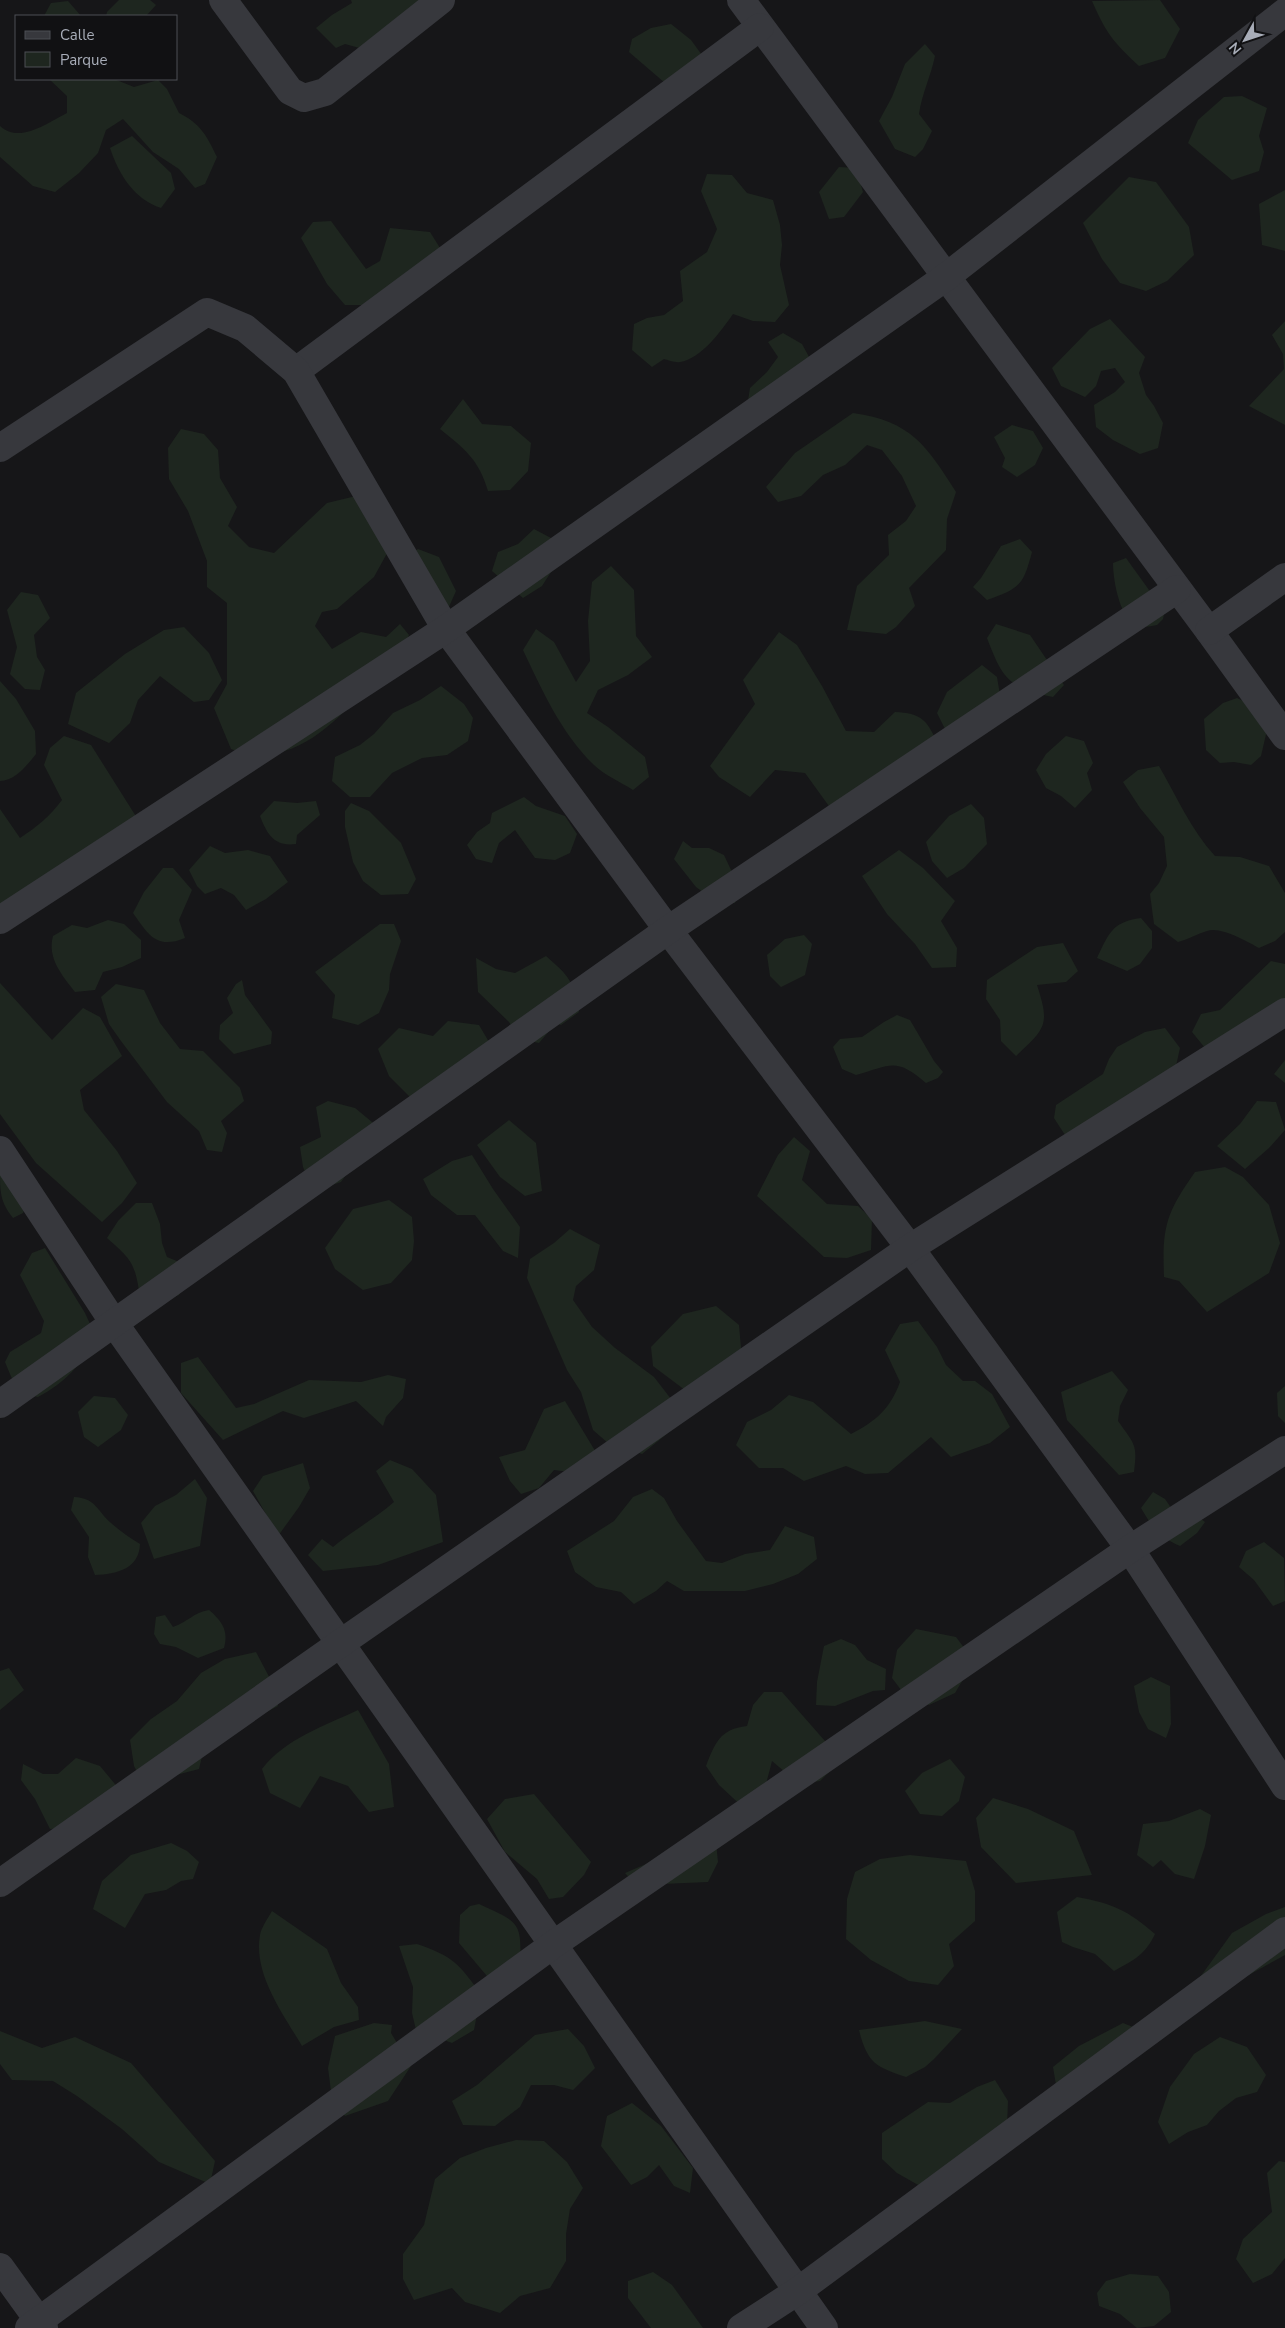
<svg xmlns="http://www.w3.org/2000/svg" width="1285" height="2328" font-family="'Nunito Sans',sans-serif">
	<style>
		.green { fill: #1e261f }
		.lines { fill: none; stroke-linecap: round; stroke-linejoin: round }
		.street { stroke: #37383d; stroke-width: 28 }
	</style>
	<rect width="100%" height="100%" fill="#161618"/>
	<!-- green -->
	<g class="green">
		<path d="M119 0H150L156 5 146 16H106L107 12Z"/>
		<path d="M351 0H421L363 49 345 44 336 48 316 28 332 15 352 3Z"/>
		<path d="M1160 0 1180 29 1165 58 1139 66C1113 42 1106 33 1092 1Z"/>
		<path d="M68 1 81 16H44L51 3Z"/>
		<path d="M671 24 691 40 707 62 665 83 629 52 632 39 651 28Z"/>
		<path d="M925 44 935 56C931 76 922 93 919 114L932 131 923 149 915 157 895 149 879 121 892 97 905 64Z"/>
		<path d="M49 79H114L134 87 158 80 167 89 179 113C200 123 207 136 217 157L205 184 195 188 179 169 153 152 123 119 106 130 98 153 79 173 55 192 33 186 0 157V126C20 144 47 123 67 113V96Z"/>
		<path d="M1242 96 1267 108 1259 136 1264 152 1259 171 1232 180 1188 143 1198 120 1224 97Z"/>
		<path d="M132 136 171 173 175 189 161 208C134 199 119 175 110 148Z"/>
		<path d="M839 167 856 168 863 192 844 217 829 219 819 192Z"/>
		<path d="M707 174 732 175 747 193 773 200 780 225 782 245 780 265 789 305 775 322 753 321 733 314C722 330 701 359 680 362 676 363 668 360 664 359L652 367 632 350 634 324 647 318 664 315 683 301 680 271 707 252 717 229 701 191Z"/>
		<path d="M1129 177 1156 182 1189 227 1194 255 1167 281 1146 291 1120 283 1102 259 1083 223Z"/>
		<path d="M1285 190V251L1262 245 1259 204Z"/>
		<path d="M331 221 366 269 380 261 390 228 430 232 445 256 372 305H345L327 284 301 238 313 222Z"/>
		<path d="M1110 319 1145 357 1139 373 1146 395 1154 406 1163 423 1158 448 1140 454 1113 440 1096 427 1094 405 1115 392 1125 382 1115 368 1101 371 1096 386 1085 397 1061 386 1052 368 1090 329Z"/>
		<path d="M1285 321V425L1249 406 1284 369 1283 354 1272 335Z"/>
		<path d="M783 333 802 344 814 366 747 407 750 388 767 372 778 357 768 342Z"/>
		<path d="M463 399 482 424 511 426 531 443 528 471 510 490 488 491C479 460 465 449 440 429Z"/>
		<path d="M853 413C911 421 927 446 956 492L947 519 946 550 909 588 915 606 896 627 886 634 847 630 857 586 889 555 888 535 906 521 916 506 902 476 882 450 867 445 845 465 823 475 801 496 778 502 766 487 795 453Z"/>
		<path d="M1012 425 1033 431 1043 448 1035 465 1017 477 1002 467 1005 458 994 437Z"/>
		<path d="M181 429 204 434 218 450 220 478 237 507 228 526 249 547 274 553 327 503 356 496 397 535 374 577 337 609 322 612 315 626 332 649 361 632 386 637 400 624 409 635C405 643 402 653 397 659 390 670 376 678 367 688 332 726 288 771 231 749L214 708 227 684V603L207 587V561L188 511 169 479 168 448Z"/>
		<path d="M534 529 551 538 562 555 542 586 523 598 492 571 498 552 518 544Z"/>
		<path d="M1020 539 1032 552C1023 586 1020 588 987 600L973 587 981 578 1001 546Z"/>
		<path d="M418 549 439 557 456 591 448 609 398 563Z"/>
		<path d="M1126 558 1149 590 1166 605 1163 619 1157 625C1152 626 1146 627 1141 627 1120 624 1113 580 1113 563Z"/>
		<path d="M611 566 634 590 636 636 652 657 628 675 598 690 587 713 608 727 645 757 649 777 633 790C621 782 604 775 594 765 561 733 542 690 523 650L536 629 554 642 576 682 590 661 588 621 592 582Z"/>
		<path d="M21 592 38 595 50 618 34 635 37 657 45 670 40 690 25 689 10 674 17 647 7 610Z"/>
		<path d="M996 624 1030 635 1064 685 1053 697C1008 687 1003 680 987 638Z"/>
		<path d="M184 627 209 653 222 680 209 700 194 702 160 676 138 700 130 723 109 743 68 724 76 693 125 654 164 630Z"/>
		<path d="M779 632 797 645 822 686 846 731 874 732 895 712C921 713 927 720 937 742L839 820 805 773 775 770 750 797 719 777 710 766 755 704 743 680Z"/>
		<path d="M982 665 997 677 1003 712 948 735 937 713 947 692Z"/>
		<path d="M0 681 16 699 35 731 36 754C27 765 15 781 0 781Z"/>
		<path d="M441 686 464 704 473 718 468 741 447 755 422 758 392 773 370 797H350L332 781 335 757 360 745 374 734 393 713 420 700Z"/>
		<path d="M1237 698 1258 708 1267 730 1261 756 1251 765 1234 762 1220 763 1206 750 1204 719 1223 703Z"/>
		<path d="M64 736 91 745 137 818 0 909V809L20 838C37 827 50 816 62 800L44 765 50 748Z"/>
		<path d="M1066 736 1084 741 1093 763 1087 773 1092 790 1075 808 1061 796 1046 788 1036 770 1046 754Z"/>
		<path d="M1159 766C1177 797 1191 830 1215 856L1240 857 1269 866 1285 893V932L1275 941 1259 948C1248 942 1220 926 1207 931 1197 934 1189 939 1178 942L1154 924 1150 894 1159 883 1167 866 1164 837 1140 808 1123 782 1138 770Z"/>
		<path d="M524 797 536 806 565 816 577 834 570 853 555 860 535 858 515 830 499 843 492 863 476 859 467 845 477 832 490 823 492 813Z"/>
		<path d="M274 801 297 803 316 801 320 815 297 835 296 844C274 847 267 834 260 816Z"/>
		<path d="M351 803 369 811 401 843 416 879 408 894 381 895 363 881 353 862 345 827V811Z"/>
		<path d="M971 804 984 818 987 844 964 868 947 878 932 861 926 842 949 816Z"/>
		<path d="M683 841 692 848H709L724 855 738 885 735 903H718L696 887 674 859Z"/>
		<path d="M210 846 225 853 248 850 270 856 288 882 266 899 246 910 234 895 221 888 205 894 197 886 189 870Z"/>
		<path d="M899 850 923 868 955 901 941 921 957 948 956 967 932 968 915 944 887 914 862 876Z"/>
		<path d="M163 868H173L192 890 179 920 185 938C156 950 148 934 133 913L144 892Z"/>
		<path d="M1141 918 1152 931V948L1140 964 1127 971 1097 958C1109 933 1112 922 1141 918Z"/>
		<path d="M108 920 124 924 141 940V958L122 967 103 972 95 990 75 992C62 975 47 958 53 936L72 925 87 928Z"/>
		<path d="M380 924H394L401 941 390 974 389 990 379 1013 358 1025 332 1018 335 995 315 972Z"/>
		<path d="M804 935 812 944 805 975 781 987 770 976 767 955 785 939Z"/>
		<path d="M1063 943 1078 971 1066 982 1037 985C1050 1025 1046 1028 1016 1056L1001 1041 1000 1020 986 999 987 980 1037 947Z"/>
		<path d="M546 956C568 975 575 982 579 1012L561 1025 556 1023 539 1043 520 1039 509 1022 478 992 476 958 496 969 515 973Z"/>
		<path d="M1271 961 1285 964V1013L1205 1048 1192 1032 1201 1014 1220 1010Z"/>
		<path d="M242 980 245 995 272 1032 271 1044 234 1054 219 1039 220 1025 233 1013 227 998 236 984Z"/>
		<path d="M0 983 52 1040 83 1008 100 1017 122 1056 80 1090 84 1110 117 1151 137 1183 122 1203 102 1222 36 1163 0 1114Z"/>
		<path d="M116 984 144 990 160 1023 180 1049 203 1051 240 1088 244 1101 221 1121 227 1133 222 1152 207 1150 199 1131 167 1102 121 1041 109 1024 101 997Z"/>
		<path d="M897 1015 910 1020 934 1061 943 1072 938 1078 926 1083C896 1057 891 1065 856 1075L842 1069 833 1047 840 1039 862 1037 884 1022Z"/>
		<path d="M448 1021 479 1025 499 1059 481 1080 432 1112 409 1096 389 1076 378 1049 399 1028 433 1036Z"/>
		<path d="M1165 1028 1180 1048 1176 1066 1065 1135 1054 1118 1056 1105 1103 1074 1109 1059 1117 1047 1145 1032Z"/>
		<path d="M1285 1060V1083L1274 1074Z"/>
		<path d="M328 1101 355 1108 378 1127 341 1182 323 1188 310 1183 303 1167 300 1147 321 1137 316 1107Z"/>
		<path d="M1257 1101 1276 1102 1285 1130 1269 1148 1245 1169 1217 1146 1240 1124Z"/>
		<path d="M509 1120 536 1143 542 1191 525 1196 500 1177 477 1145Z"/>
		<path d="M794 1137 810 1151 802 1180 827 1204 858 1206 872 1219 871 1250 847 1258 824 1257 757 1196 778 1155Z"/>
		<path d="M472 1155 493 1189 520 1227 518 1258 503 1251 475 1215H457L431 1195 423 1179 452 1161Z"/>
		<path d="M1225 1167 1243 1177 1269 1205 1280 1243 1269 1273 1207 1312 1179 1281 1164 1277C1162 1227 1166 1213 1195 1172Z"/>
		<path d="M0 1170 25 1207 23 1213 13 1218C0 1202 0 1192 0 1170Z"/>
		<path d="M389 1200 412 1217 414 1241 412 1260 391 1283 363 1290 335 1269 325 1248 353 1209Z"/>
		<path d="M136 1203H152L160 1224 162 1243 167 1257 189 1266 179 1295 155 1304 140 1297C135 1263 132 1260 107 1238L118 1221Z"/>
		<path d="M570 1229 600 1245 594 1270 576 1286 573 1300 592 1327 615 1348 654 1377 678 1408 668 1433 642 1454 608 1443 593 1430 581 1392 567 1370 527 1278 530 1259 554 1243Z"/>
		<path d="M45 1248 85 1313 96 1337C82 1364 65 1383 38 1397 15 1392 13 1381 5 1362L10 1352 41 1333 44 1321 20 1275 32 1253Z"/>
		<path d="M716 1306 739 1325 742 1359 685 1390 653 1366 651 1347 683 1314Z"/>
		<path d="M918 1321 937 1347 946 1365 963 1381H975L992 1394 1010 1427 990 1443 951 1457 931 1437 888 1473 865 1474 846 1466 804 1481 783 1468H759L736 1445 747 1422 771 1410 789 1395 813 1402 851 1434C876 1421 890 1409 900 1382L885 1350 900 1324Z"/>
		<path d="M198 1357 236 1408 254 1404 309 1380 361 1382 388 1375 406 1379 403 1398 386 1417 383 1426 356 1401 304 1418 283 1411 223 1440 181 1393V1363Z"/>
		<path d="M1112 1371 1128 1390 1120 1406 1118 1421C1134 1444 1138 1444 1134 1472L1119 1475 1067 1420 1061 1392Z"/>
		<path d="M1285 1386V1423L1278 1416 1277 1393Z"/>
		<path d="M94 1396 115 1398 128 1415 121 1430 98 1447 84 1437 78 1412Z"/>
		<path d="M565 1401 597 1454 592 1475 554 1470 539 1488 521 1494 510 1481 499 1457 525 1450 544 1409Z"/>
		<path d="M390 1460 412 1469 436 1495 443 1542 378 1565 323 1571 308 1555 322 1539 333 1547C353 1530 375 1519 394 1502L376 1471Z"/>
		<path d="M303 1463 310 1488 299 1507 278 1536 253 1491 263 1476Z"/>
		<path d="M195 1479 207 1498 200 1546 154 1559 141 1523 155 1506 176 1495Z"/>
		<path d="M652 1489 664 1498 677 1521 706 1561 722 1563 745 1554 770 1550 785 1526 814 1537 817 1559 798 1574 773 1584 745 1591H684L667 1581 656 1591 634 1604 621 1592 596 1587 575 1572 567 1551 614 1521 633 1497Z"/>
		<path d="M1153 1492 1165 1499 1176 1515 1189 1510 1205 1522 1197 1533 1180 1546C1159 1537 1152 1527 1141 1508Z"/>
		<path d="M74 1497C96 1498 97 1511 111 1523 120 1531 130 1538 140 1544 139 1569 117 1574 95 1575L88 1557 89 1537 71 1510Z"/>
		<path d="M1264 1542 1284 1558 1285 1601 1273 1606 1254 1580 1239 1567 1246 1551Z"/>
		<path d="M209 1610C222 1621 229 1631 224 1648L198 1658 176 1647 160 1644 154 1634 156 1617 165 1615 173 1627C189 1621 193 1613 209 1610Z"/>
		<path d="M916 1629 956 1637 974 1661 955 1693 929 1705 905 1695 892 1678 897 1650Z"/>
		<path d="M841 1639 855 1645 867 1660 886 1669 885 1690 873 1691 835 1706 816 1705 817 1682 824 1646Z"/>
		<path d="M256 1652 275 1688 278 1706 232 1730 206 1740 199 1769 165 1778 146 1789 134 1766 130 1740 151 1719 177 1701 201 1673 225 1659Z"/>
		<path d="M9 1668 24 1690 0 1710V1671Z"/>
		<path d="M1151 1677 1170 1686 1171 1724 1166 1738 1148 1729 1139 1712 1134 1686Z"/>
		<path d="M764 1692H782L832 1749 834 1767 820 1781 799 1784 772 1761C769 1774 765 1785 763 1799L747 1811 719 1785 706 1766C715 1743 720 1729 747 1726L753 1705Z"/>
		<path d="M358 1710 389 1764 394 1807 369 1812 348 1786 320 1776 300 1808 270 1793 262 1769C285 1739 324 1726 358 1710Z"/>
		<path d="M76 1758 100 1766 119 1789 80 1827 50 1829 35 1799 21 1780 23 1764 43 1774H58Z"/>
		<path d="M950 1759 965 1777 959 1801 942 1816 920 1814 905 1791 922 1773Z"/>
		<path d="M534 1794 591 1862 584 1875 563 1897 549 1899 537 1879 505 1852 487 1819 505 1799Z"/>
		<path d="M993 1798 1028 1809 1074 1831 1092 1875 1016 1883 981 1847 976 1818Z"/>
		<path d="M1200 1809 1211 1815 1205 1846 1194 1879 1175 1874 1161 1860 1153 1867 1137 1855 1143 1824 1169 1821Z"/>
		<path d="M716 1842 718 1862 708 1882 662 1884 644 1893 625 1873 676 1851Z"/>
		<path d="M171 1843 187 1851 199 1862 193 1879 181 1881 166 1890 145 1894 125 1928 93 1909 102 1881 131 1855Z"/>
		<path d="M910 1855 966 1861 975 1891V1921L949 1944 954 1966 938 1985 909 1981 871 1960 846 1939 847 1899 855 1872 880 1859Z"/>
		<path d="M1077 1897C1114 1904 1127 1910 1155 1934 1145 1955 1134 1960 1114 1971L1095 1954 1073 1947 1062 1942 1057 1912Z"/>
		<path d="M479 1904C520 1923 522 1921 520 1968L492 1982 459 1943 460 1915 470 1906Z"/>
		<path d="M1285 1907V1955L1245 1977 1198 1980 1232 1933 1266 1914Z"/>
		<path d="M272 1911 327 1949 341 1983 358 2007 359 2020 334 2027 302 2046C283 2014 253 1974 260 1935 261 1928 268 1918 272 1911Z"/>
		<path d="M417 1944C454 1957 458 1963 481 1994L474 2030 452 2043 416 2030 412 2013 413 1987 399 1946Z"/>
		<path d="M925 2021 962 2029 934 2059 925 2067 906 2077C875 2067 867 2062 859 2030Z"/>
		<path d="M374 2023 392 2025 391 2033 411 2066 388 2101 345 2116 332 2099 328 2068 335 2036Z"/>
		<path d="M1123 2023 1148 2033 1056 2085 1053 2067 1079 2046Z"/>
		<path d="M568 2029 584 2046 595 2068 573 2090 554 2085H531L520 2107 495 2126 463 2125 452 2101 477 2085 535 2035Z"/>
		<path d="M0 2031 42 2048 75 2037 131 2063 215 2161 210 2184 159 2162 122 2129 77 2096 53 2081 12 2080 0 2064Z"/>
		<path d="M1220 2037 1247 2047 1266 2075 1257 2092 1236 2098 1219 2111 1207 2125 1188 2132 1169 2144 1158 2122 1170 2087 1194 2054Z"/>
		<path d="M995 2080 1008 2101 1007 2126 920 2186 897 2173 882 2159V2133L928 2102 950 2103 977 2087Z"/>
		<path d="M632 2103 661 2126 693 2168 690 2193 674 2186 659 2165 647 2177 631 2185 601 2146 607 2116Z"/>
		<path d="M516 2140 544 2141 567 2162 583 2188 570 2209 566 2234V2261L550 2288 520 2296 500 2313 465 2302 452 2288 414 2300 403 2279V2254L424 2225 435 2179 460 2158 486 2148Z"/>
		<path d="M1279 2161 1285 2162V2258L1272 2274 1253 2283 1236 2259 1243 2239 1272 2212 1267 2173Z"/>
		<path d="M653 2272 672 2285 703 2328H651L628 2298V2281Z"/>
		<path d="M1130 2274 1158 2276 1169 2292 1171 2312 1154 2326 1137 2328 1120 2314 1099 2306 1097 2293 1106 2281Z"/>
	</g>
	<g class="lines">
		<!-- street -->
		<g class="street">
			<path d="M223 0 290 91 304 98 325 92 441 0"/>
			<path d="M741 0 1209 631 1285 736"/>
			<path d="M296 371 760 27"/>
			<path d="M0 448 207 312 245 328 296 371 446 629 668 930 910 1248 1130 1549 1285 1786"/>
			<path d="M1209 631 1285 577"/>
			<path d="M0 920 446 629 946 277 1285 12"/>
			<path d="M0 1150 114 1323 824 2328"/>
			<path d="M0 1404 668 930 1177 589"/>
			<path d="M0 1883 341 1643 910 1248 1285 1012"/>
			<path d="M0 2267 44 2328"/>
			<path d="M29 2328 554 1944 1130 1549 1285 1450"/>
			<path d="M741 2328 798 2291 1285 1931"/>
		</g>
	</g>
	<!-- legend -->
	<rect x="15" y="15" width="162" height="65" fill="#111113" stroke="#4d4f55"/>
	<rect x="25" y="31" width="25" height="8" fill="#37383d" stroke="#4d4f55"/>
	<text x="60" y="40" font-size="15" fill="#a8adb8">Calle</text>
	<rect x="25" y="52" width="25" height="15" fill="#1e261f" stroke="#4d4f55"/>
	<text x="60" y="65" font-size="15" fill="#a8adb8">Parque</text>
	<!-- north arrow -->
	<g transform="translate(1245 40) rotate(230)" stroke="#111113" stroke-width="4" paint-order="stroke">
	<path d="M0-4L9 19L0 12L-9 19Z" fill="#a8adb8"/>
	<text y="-8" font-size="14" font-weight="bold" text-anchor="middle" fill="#a8adb8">N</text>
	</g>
</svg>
